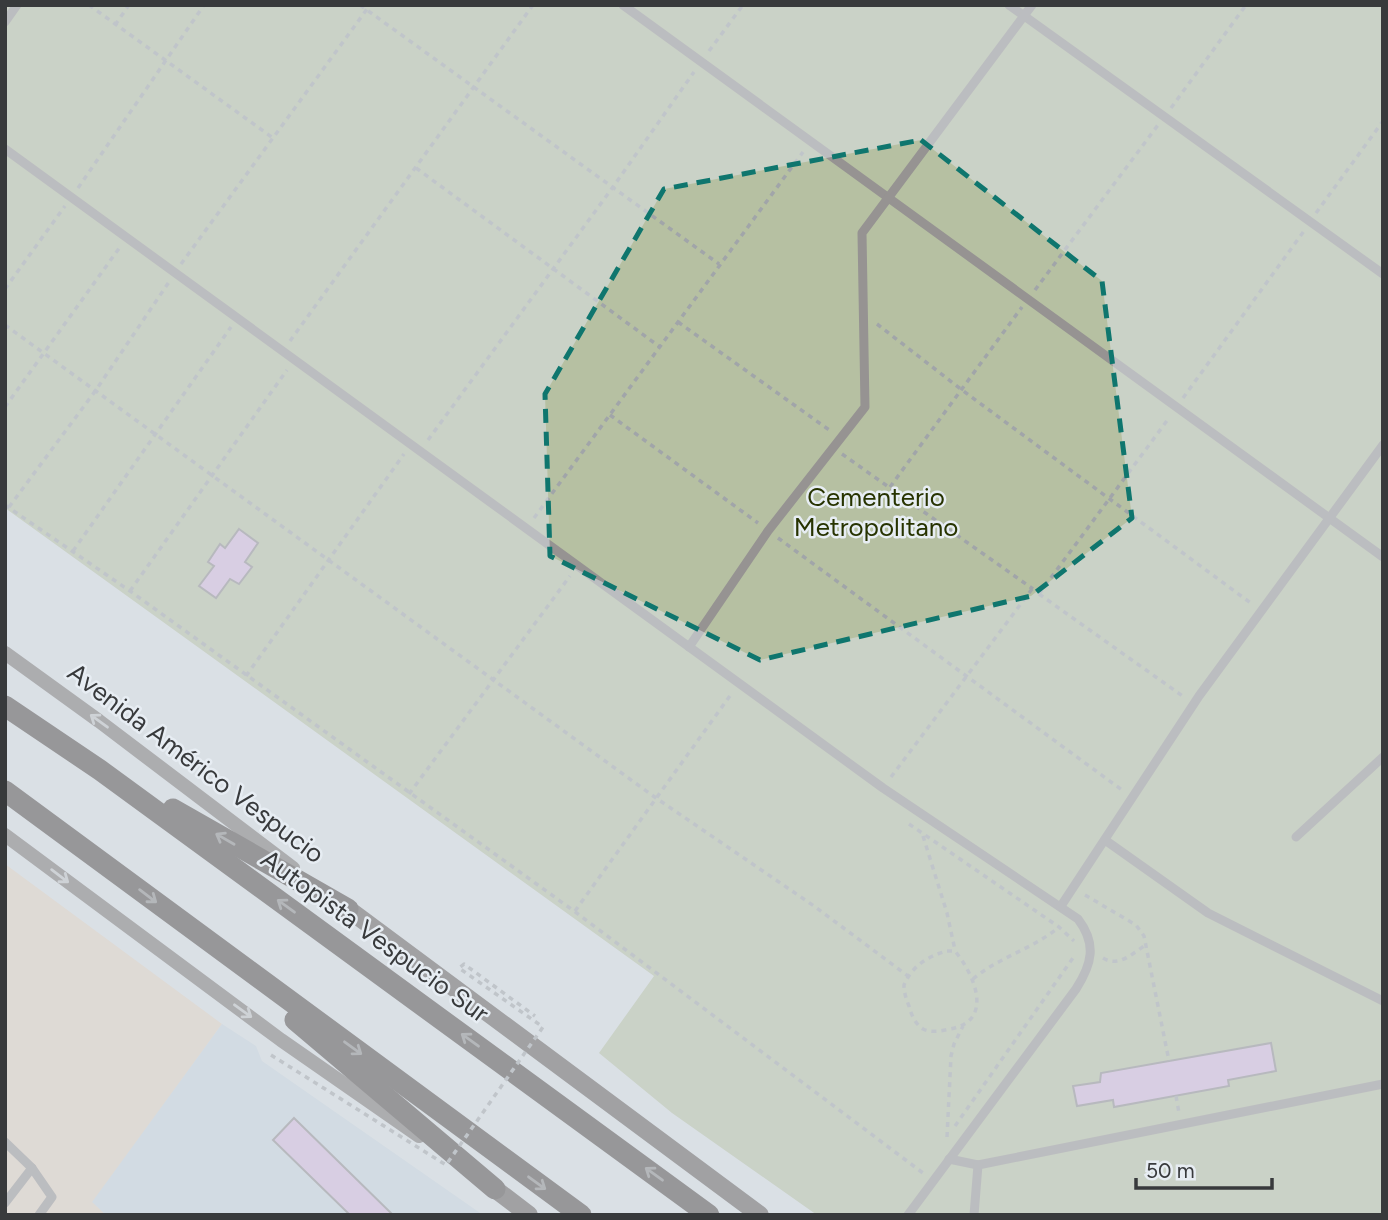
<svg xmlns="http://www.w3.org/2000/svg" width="1388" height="1220" font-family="Figtree,sans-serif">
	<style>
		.commercial { fill: #e3d2c1 }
		.built { fill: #c8d5df }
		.green { fill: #b6c0a2 }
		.building { fill: #d6b8e0; stroke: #8d898f; stroke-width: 2 }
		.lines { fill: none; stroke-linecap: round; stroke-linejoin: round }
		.path { stroke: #a1a5a9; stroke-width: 3.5; stroke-dasharray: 5 5; stroke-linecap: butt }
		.lane { stroke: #969392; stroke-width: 9 }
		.secondary { stroke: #746f6d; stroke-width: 14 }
		.primary { stroke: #5b5553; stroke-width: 18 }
		.highway { stroke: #463f3d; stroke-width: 21 }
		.path-bridge { stroke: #a1a5a9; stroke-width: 3.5; stroke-dasharray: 5 5; stroke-linecap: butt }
		.oneway { stroke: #bfc1c4 }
		.oneway2 { stroke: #868586 }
		.marked { fill: none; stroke: #0f766e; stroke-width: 5; stroke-dasharray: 14 9; stroke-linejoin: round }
		.labels { text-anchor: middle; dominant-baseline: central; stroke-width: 5; stroke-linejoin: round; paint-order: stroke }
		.park-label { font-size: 26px; fill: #273300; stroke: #e7edf3 }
		.street-label { font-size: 26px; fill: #383a3c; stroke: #e7edf3 }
	</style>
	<rect width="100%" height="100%" fill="#dae0e5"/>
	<!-- commercial -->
	<path class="commercial" d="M5 864 222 1024 93 1202 106 1215H5Z"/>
	<!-- built -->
	<path class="built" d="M222 1024 256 1046 262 1061 483 1215H106L92 1202Z"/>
	<!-- green -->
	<path class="green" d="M5 5H1383V1215H817L672 1113 599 1053 654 976 5 508Z"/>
	<!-- building -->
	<g class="building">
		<path d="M239 529 258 543 245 562 252 567 239 584 230 579 216 598 199 586 214 566 208 562 220 544 225 548Z"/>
		<path d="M1271 1043 1276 1071 1228 1080 1229 1086 1114 1107 1113 1100 1077 1106 1073 1086 1100 1082 1101 1073Z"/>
		<path d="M294 1118 393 1215H350L273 1140Z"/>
	</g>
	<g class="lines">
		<!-- path -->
		<g class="path">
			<path d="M89 5 273 138"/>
			<path d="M360 5 719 264"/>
			<path d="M115 25 129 5"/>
			<path d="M709 51 743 5"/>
			<path d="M1171 108 1246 5"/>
			<path d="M416 168 660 347"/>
			<path d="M78 188 204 5"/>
			<path d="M1316 213 1383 121"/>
			<path d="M181 264 370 5"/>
			<path d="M5 289 65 206"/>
			<path d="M1035 290 1158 125"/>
			<path d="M678 322 832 432"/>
			<path d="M877 324 962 390 1252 604"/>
			<path d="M5 325 656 798 814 906 908 976"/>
			<path d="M290 341 533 5"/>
			<path d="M1183 398 1304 231"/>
			<path d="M5 407 120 247"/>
			<path d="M610 415 758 523"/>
			<path d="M428 440 613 187 694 72"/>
			<path d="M842 454 1033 589"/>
			<path d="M890 487 1022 307"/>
			<path d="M5 505 130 591 574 911 923 1173"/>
			<path d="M9 507 96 390 169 282"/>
			<path d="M534 518 803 152"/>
			<path d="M778 538 1122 790"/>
			<path d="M73 551 231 327"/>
			<path d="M130 591 287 370"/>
			<path d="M1039 594 1169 418"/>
			<path d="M1039 594 1184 697"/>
			<path d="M246 676 404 454"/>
			<path d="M891 777 1032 589"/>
			<path d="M409 794 570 576"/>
			<path d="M909 824 1059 927 1074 941"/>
			<path d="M923 836 947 913 955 950"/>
			<path d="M1085 895 1136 925 1144 936 1169 1061"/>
			<path d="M575 911 732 693"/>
			<path d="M947 951H955C974 974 995 1021 950 1029 941 1031 931 1033 923 1029 915 1024 911 1014 909 1006 906 999 904 992 904 985 912 966 928 956 947 951Z"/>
			<path d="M1103 958C1119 968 1133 953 1147 944"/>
			<path d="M973 979C999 957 1033 949 1059 927"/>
			<path d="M1176 1096 1179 1113"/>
			<path d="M955 1126 1075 955"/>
			<path d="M947 1137 951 1056 954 1044 963 1026"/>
		</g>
		<!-- lane -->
		<g class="lane">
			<path d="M623 5 1383 557"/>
			<path d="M1009 5 1383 274"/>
			<path d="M5 22 17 5"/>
			<path d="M5 149 883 788 1078 919C1097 944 1092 964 1076 989L908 1215"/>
			<path d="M689 647 768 531 865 407 862 233 1032 5"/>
			<path d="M1296 837 1383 757"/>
			<path d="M1105 840 1208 913 1383 1001"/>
			<path d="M1061 906 1199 696 1383 445"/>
			<path d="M5 1142 32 1168 52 1197 39 1215"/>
			<path d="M949 1159 978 1165 1383 1084"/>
			<path d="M5 1203 32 1168"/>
			<path d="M974 1215 978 1165"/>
		</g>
		<!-- secondary -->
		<g class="secondary">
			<path d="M5 653 99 721 293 868"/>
			<path d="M5 835 281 1040 419 1136"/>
		</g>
		<!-- primary -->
		<g class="primary">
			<path d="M348 909 760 1215"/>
			<path d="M495 1189 529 1215"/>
		</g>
		<!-- highway -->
		<g class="highway">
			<path d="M5 706 100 770 709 1215"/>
			<path d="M5 791 581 1215"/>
			<path d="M173 809 348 909"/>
			<path d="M295 1020 495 1189"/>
		</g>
		<!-- path-bridge -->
		<path class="path-bridge" d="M271 1055 446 1165 543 1027 459 968 464 964 535 1016"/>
	</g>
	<!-- one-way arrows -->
	<defs><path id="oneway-shaft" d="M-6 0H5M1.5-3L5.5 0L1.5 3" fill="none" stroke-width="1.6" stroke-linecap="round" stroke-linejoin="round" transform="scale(1.75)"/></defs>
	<g class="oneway">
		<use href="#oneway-shaft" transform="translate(99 721) rotate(-144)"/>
		<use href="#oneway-shaft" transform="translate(60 876) rotate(37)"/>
		<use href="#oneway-shaft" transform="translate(243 1011) rotate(36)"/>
	</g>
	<g class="oneway2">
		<use href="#oneway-shaft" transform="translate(225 839) rotate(-150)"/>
		<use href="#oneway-shaft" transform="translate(148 896) rotate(37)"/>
		<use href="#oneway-shaft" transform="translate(286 906) rotate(-144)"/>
		<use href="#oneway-shaft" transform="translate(470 1040) rotate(-144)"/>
		<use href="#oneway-shaft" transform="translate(353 1048) rotate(36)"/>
		<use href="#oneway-shaft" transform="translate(654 1174) rotate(-144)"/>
		<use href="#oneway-shaft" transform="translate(537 1183) rotate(36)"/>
	</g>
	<!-- marked area -->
	<path d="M0 0H1388V1220H0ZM921 140 1102 281 1132 518 1031 596 760 660 550 556 545 394 664 189Z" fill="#dae0e5" fill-opacity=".55" fill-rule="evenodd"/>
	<path class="marked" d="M921 140 1102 281 1132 518 1031 596 760 660 550 556 545 394 664 189Z"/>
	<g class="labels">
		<!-- park labels -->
		<g class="park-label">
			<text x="876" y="497">Cementerio<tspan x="876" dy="30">Metropolitano</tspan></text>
		</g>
		<!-- street labels -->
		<g class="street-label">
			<text transform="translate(196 763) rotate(37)">Avenida Américo Vespucio</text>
			<text transform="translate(375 936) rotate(36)">Autopista Vespucio Sur</text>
		</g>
	</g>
	<!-- border -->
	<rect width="1388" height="1220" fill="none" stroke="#383a3c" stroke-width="14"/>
	<!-- scale -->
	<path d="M1136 1178v10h136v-10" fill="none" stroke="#383a3c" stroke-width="3.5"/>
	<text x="1146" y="1178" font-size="21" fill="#383a3c" stroke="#e7edf3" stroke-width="5" paint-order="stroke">50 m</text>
</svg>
